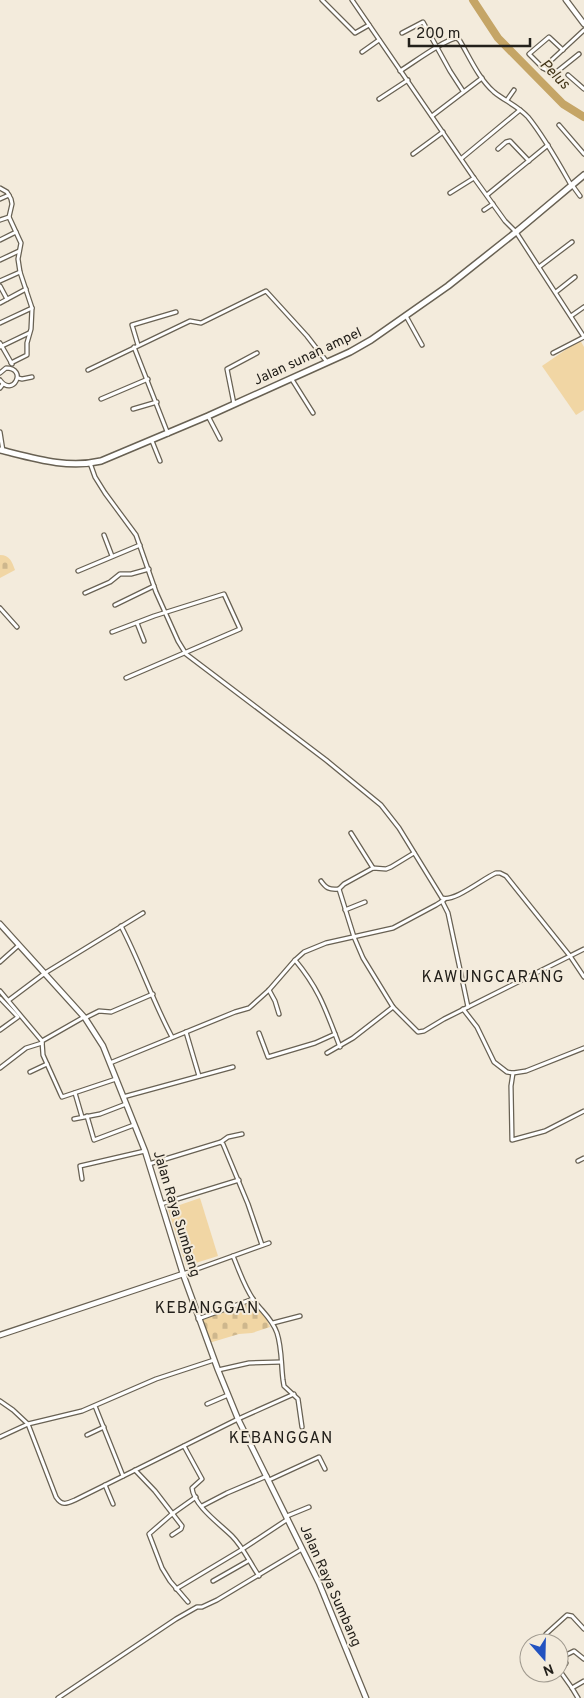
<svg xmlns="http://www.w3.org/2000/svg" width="584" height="1698" font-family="Overpass,sans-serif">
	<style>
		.cemetery { fill: url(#cemetery-stones) }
		.pitch { fill: #f1d6a4 }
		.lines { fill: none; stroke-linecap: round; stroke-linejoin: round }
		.river { stroke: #c5a566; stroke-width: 8 }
		.minor-casing { stroke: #686153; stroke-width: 5.5 }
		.tertiary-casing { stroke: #686153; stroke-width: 7 }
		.primary-casing { stroke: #686153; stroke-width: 8 }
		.minor { stroke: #fff; stroke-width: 3 }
		.tertiary { stroke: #fff; stroke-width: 4.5 }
		.primary { stroke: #fff; stroke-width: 5 }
		.labels { text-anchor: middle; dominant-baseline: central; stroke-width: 4; stroke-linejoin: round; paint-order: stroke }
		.street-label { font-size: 14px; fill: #23201b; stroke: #f3ebdc }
		.water-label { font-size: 15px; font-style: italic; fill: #413316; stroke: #f3ebdc }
		.quarter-label { font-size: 16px; letter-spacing: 1px; fill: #23201b; stroke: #f3ebdc }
	</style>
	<defs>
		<pattern id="cemetery-stones" width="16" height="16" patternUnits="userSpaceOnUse" patternTransform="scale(1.25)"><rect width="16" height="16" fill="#f1d6a4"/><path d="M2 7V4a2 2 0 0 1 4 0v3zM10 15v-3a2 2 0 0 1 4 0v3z" fill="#ceb78d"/></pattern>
	</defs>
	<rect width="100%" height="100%" fill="#f3ebdc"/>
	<!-- cemetery -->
	<g class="cemetery">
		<path d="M0 555C10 555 12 562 15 570L0 578Z"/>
		<path d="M253 1302 265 1316 270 1327 252 1333 239 1334 209 1343 201 1319Z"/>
	</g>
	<!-- pitch -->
	<g class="pitch">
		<path d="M580 340 584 347V410L576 415 542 366Z"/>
		<path d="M200 1198 218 1256 186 1266 168 1209Z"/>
	</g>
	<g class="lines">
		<!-- river -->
		<path class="river" d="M473 0 498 38 563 104 584 117"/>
		<!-- minor casing -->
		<g class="minor-casing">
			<g id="minor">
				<path d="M322 0 355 33 369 25"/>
				<path d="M352 0 474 178 505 221 516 232 584 337"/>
				<path d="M402 33 423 22 450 71 463 91"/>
				<path d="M563 50 549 37 529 54 543 68 554 74 579 54"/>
				<path d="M362 52 379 40"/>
				<path d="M543 68 584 30"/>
				<path d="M400 71C413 63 445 39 457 38L460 41C470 58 479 79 494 92 505 101 518 106 528 117 545 138 558 162 571 185"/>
				<path d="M568 75 584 89"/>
				<path d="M379 99 408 80"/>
				<path d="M507 100 514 90"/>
				<path d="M432 116 482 78"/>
				<path d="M559 125 584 154"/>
				<path d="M498 149 506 142 510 141 529 161"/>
				<path d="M413 154 443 132"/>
				<path d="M462 158 520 110"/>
				<path d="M572 185 580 196"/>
				<path d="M0 188 7 192 11 199 12 204 9 217 21 243 18 259 20 272 32 308 31 329 27 343V355L11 363"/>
				<path d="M450 193 474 178"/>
				<path d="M487 195 548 145"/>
				<path d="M0 199 9 195"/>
				<path d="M484 210 493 204"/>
				<path d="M0 220 9 217"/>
				<path d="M0 240 16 232"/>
				<path d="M0 260 19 251"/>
				<path d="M539 267 572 242"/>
				<path d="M0 281 20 272"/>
				<path d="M0 286 7 299"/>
				<path d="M556 292 575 277"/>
				<path d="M0 303 26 289"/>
				<path d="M406 316 422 345"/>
				<path d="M571 316 584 307"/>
				<path d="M0 323 32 308"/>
				<path d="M0 343 12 364"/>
				<path d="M138 345 132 325 176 312"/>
				<path d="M0 347 29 333"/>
				<path d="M134 347 168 434"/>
				<path d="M553 353 584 337"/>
				<path d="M88 370 190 321 201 323 266 291 307 336 327 362"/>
				<path d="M0 373 6 368C28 368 13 398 0 380"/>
				<path d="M18 378 22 379 32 377"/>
				<path d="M291 378 313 413"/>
				<path d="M0 388 3 384"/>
				<path d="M101 399 148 379"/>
				<path d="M234 404 227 369 257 353"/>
				<path d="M133 409 157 402"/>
				<path d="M208 416 220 439"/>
				<path d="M0 432 3 451"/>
				<path d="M152 441 160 461"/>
				<path d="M90 463 95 477 105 493 136 535 156 592 178 641 186 654 326 760 381 805 399 828 442 898C455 902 482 879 496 873H500L506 876 570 956 584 977"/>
				<path d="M104 535 112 556"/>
				<path d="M78 571 140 545"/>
				<path d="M85 593 110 582 120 574H131L149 569"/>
				<path d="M115 605 154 586"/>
				<path d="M0 608 17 627"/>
				<path d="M137 623 144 641"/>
				<path d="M112 632 154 616 224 594 240 629 126 678"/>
				<path d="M351 833 373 868"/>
				<path d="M414 853 391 867 386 869 373 868 344 884 339 889 354 937 363 958 393 1007 418 1032 424 1031 444 1019 584 949"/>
				<path d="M321 881C326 888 329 890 339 889"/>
				<path d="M442 901 448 913 468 1007"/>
				<path d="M345 910 365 902"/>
				<path d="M121 926C140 962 153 1002 172 1037"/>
				<path d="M295 960C320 990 326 1011 340 1047"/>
				<path d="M0 962 19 945"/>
				<path d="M269 990 275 1001 279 1014"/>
				<path d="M0 991 42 1041"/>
				<path d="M0 998 18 1017 0 1030"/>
				<path d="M9 1000 45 973 143 913"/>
				<path d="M463 1009 477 1027 494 1062 507 1072 513 1073 526 1071 584 1048"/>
				<path d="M84 1017 42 1041 43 1055 61 1095 62 1097 116 1079"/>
				<path d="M85 1018 99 1011 111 1012 153 994"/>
				<path d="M186 1032 199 1076"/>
				<path d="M259 1033 268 1057 315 1043 335 1034"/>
				<path d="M327 1053 353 1038 393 1007"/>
				<path d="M110 1063 235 1012 249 1008 269 990 295 960 304 952 326 943 393 928 436 905 444 900"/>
				<path d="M0 1068 26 1048 42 1043"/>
				<path d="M30 1072 47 1064"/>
				<path d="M513 1073 511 1086 512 1140 545 1131 584 1111"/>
				<path d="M75 1093 82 1117"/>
				<path d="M123 1097 233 1067"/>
				<path d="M87 1116 94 1140 134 1125"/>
				<path d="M74 1119 100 1114 126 1104"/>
				<path d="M221 1142 223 1144 248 1204 262 1245"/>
				<path d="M578 1161 584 1158"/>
				<path d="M149 1164 221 1142 228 1137 242 1134"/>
				<path d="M82 1179 80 1166 145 1151"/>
				<path d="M161 1204 239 1180"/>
				<path d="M233 1256C239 1270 244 1286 253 1299 261 1311 272 1318 277 1333 282 1348 281 1365 283 1380L284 1386 298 1399 302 1427"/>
				<path d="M183 1274 269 1243"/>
				<path d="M198 1319 253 1299"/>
				<path d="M273 1323 300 1316"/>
				<path d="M218 1370 249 1363 281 1362"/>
				<path d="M0 1401 13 1410 28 1424 56 1497C62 1506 66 1504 75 1500L238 1419 294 1394"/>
				<path d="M207 1404 228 1395"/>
				<path d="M95 1406 123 1476"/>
				<path d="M87 1435 104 1427"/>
				<path d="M0 1437 28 1424 82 1411 156 1379 214 1360"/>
				<path d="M184 1446 202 1479 192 1488C194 1506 220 1524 232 1536 243 1547 250 1563 259 1576"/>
				<path d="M135 1470 155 1491 182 1526 181 1529 172 1535"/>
				<path d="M269 1480 319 1457 325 1469"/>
				<path d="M105 1485 113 1504"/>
				<path d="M202 1506 227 1493 267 1476"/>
				<path d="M287 1516 309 1507"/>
				<path d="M213 1581 248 1561"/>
				<path d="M176 1589 241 1550 288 1519"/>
				<path d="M188 1602 170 1581 162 1568 149 1534 172 1514 196 1497"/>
				<path d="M551 1643 546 1634 567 1615 572 1616 584 1629"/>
				<path d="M559 1654 566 1663 560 1671 572 1688"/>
				<path d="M562 1657 574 1651 584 1659"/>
				<path d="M58 1698 176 1619 197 1607H202L217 1600 302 1549"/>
				<path d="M578 1698 572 1688 584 1681"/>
			</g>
		</g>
		<!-- tertiary casing -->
		<g class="tertiary-casing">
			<g id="tertiary">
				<path d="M566 0 584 24"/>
				<path d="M0 924 85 1018 103 1046 145 1151 183 1274 218 1370 238 1419 319 1583 366 1698"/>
				<path d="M0 1335 183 1274"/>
			</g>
		</g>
		<!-- primary casing -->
		<g class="primary-casing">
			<path id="primary" d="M0 450C33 458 67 469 101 461L208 416 350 352 371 340 448 286 516 232 584 175"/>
		</g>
		<!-- minor -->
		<use href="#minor" class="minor"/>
		<!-- tertiary -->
		<use href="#tertiary" class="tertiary"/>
		<!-- primary -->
		<use href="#primary" class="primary"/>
	</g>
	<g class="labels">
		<!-- street labels -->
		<g class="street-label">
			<text transform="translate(308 357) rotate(-25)">Jalan sunan ampel</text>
			<text transform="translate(176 1214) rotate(73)">Jalan Raya Sumbang</text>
			<text transform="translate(330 1586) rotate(66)">Jalan Raya Sumbang</text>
		</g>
		<!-- water labels -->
		<g class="water-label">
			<text transform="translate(554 75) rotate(45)">Pelus</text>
		</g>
		<!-- quarter labels -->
		<g class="quarter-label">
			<text x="493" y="978">KAWUNGCARANG</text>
			<text x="207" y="1309">KEBANGGAN</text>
			<text x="281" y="1439">KEBANGGAN</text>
		</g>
	</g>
	<!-- north arrow -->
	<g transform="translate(544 1658) rotate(160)"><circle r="24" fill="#f3ebdc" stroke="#a09a8f"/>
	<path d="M0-4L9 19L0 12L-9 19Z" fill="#2252c0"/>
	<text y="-8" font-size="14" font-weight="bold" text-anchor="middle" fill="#23201b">N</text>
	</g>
	<!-- scale -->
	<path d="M409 38v8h121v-8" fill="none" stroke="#23201b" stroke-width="2.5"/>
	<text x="416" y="38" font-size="15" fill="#23201b" stroke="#f3ebdc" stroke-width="4" paint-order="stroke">200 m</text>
</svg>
